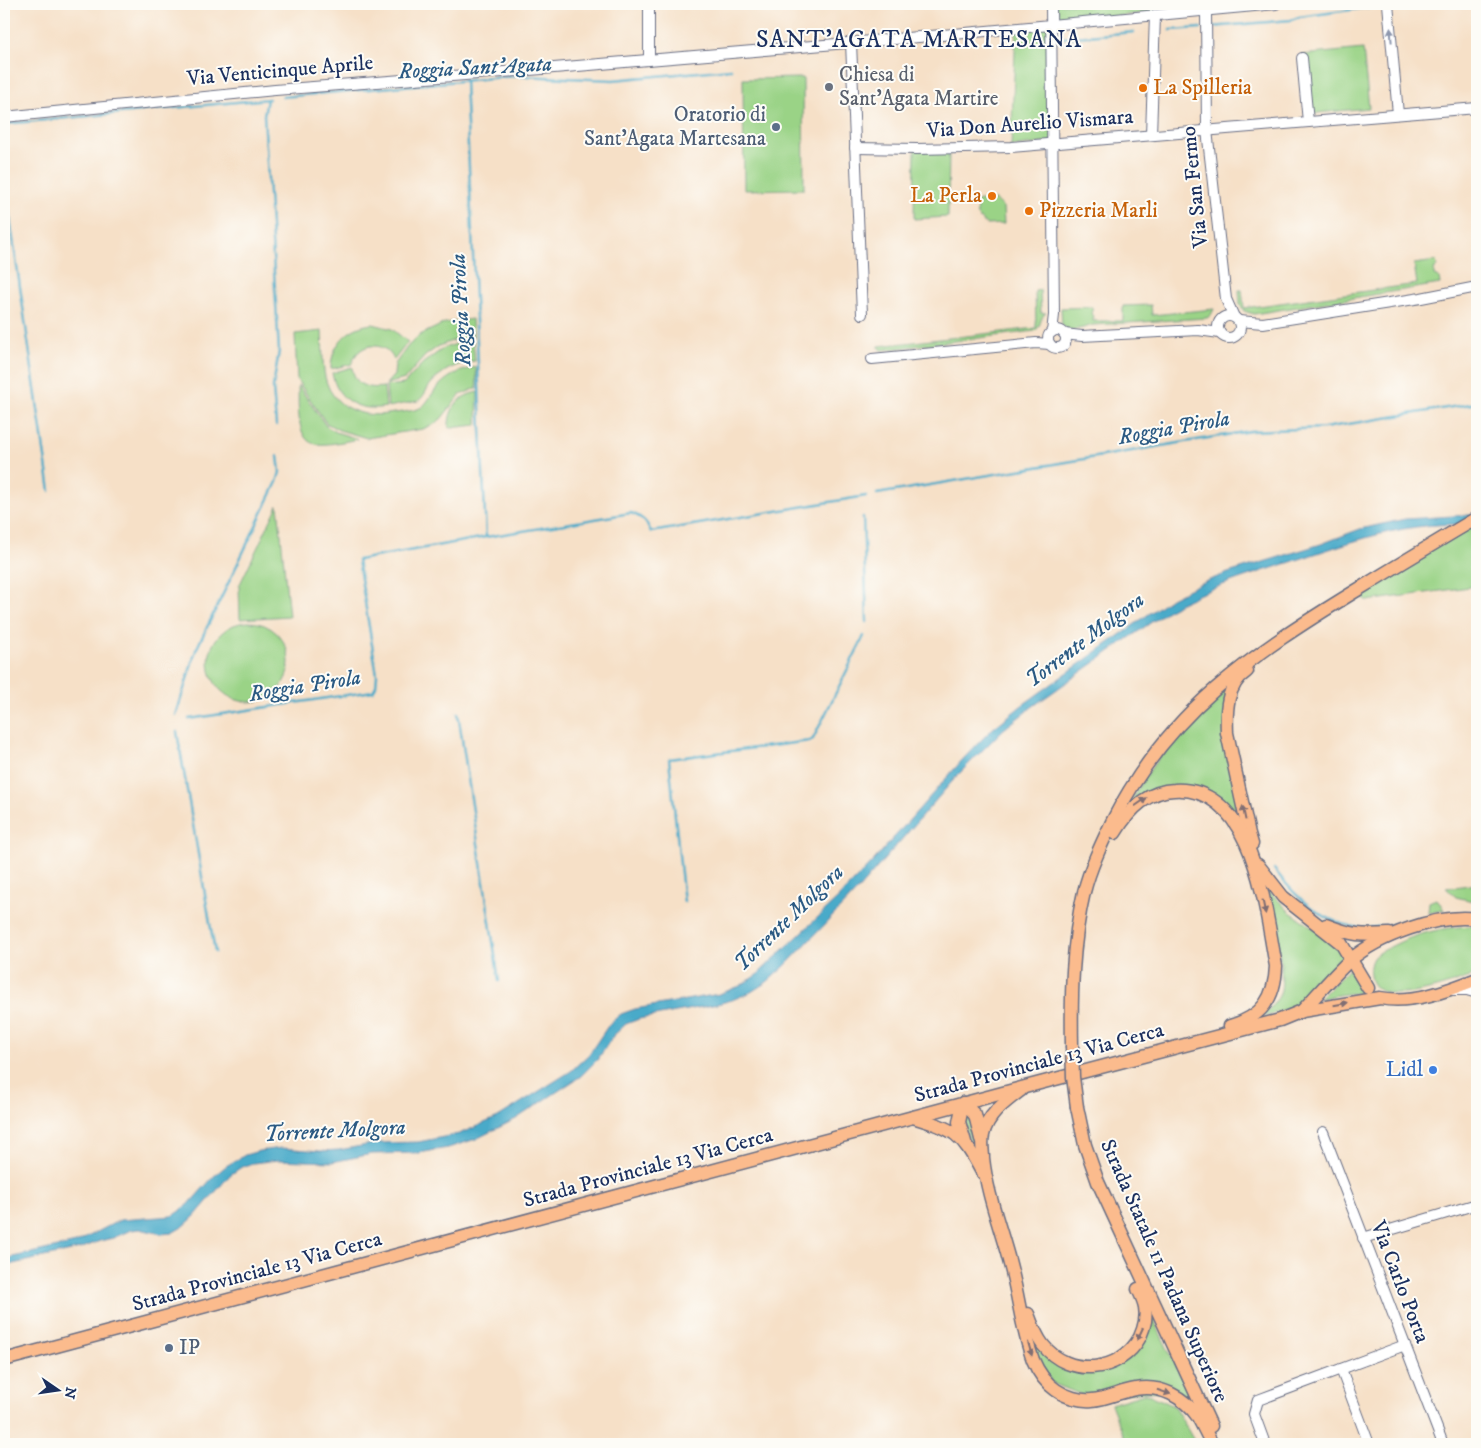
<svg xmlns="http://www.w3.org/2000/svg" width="1481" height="1448" font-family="'IM FELL DW Pica',serif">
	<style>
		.green { fill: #9ad386; stroke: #5a8172 }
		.water { fill: #4aaac9; stroke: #326c94 }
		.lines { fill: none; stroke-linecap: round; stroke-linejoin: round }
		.stream { stroke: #4aaac9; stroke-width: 2.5 }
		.minor-casing { stroke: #686d83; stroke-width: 12 }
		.major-casing { stroke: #686d83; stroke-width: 15 }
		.minor { stroke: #fff; stroke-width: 10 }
		.major { stroke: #fbbb8d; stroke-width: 12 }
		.major-bridge-casing { stroke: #686d83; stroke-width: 15; stroke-linecap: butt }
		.major-bridge { stroke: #fbbb8d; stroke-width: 12 }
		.oneway { fill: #8d97ae }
		.oneway2 { fill: #806e73 }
		.worship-dot { fill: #6b7280; stroke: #fdfcf7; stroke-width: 2 }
		.food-dot { fill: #e8710a; stroke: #fdfcf7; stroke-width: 2 }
		.service-dot { fill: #5c6f8a; stroke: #fdfcf7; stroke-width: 2 }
		.shop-dot { fill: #3f7fe0; stroke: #fdfcf7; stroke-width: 2 }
		.labels { text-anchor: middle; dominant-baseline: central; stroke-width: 4; stroke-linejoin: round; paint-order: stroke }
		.street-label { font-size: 21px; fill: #1b2f5e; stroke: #fdfcf7 }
		.worship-label { font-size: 21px; fill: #5b616d; stroke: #fdfcf7; text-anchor: start }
		.food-label { font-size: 21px; fill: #c56008; stroke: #fdfcf7; text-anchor: start }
		.service-label { font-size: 21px; fill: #4e5e75; stroke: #fdfcf7; text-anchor: end }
		.shop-label { font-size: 21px; fill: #366cbe; stroke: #fdfcf7; text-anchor: end }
		.water-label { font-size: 22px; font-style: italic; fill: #2b5a83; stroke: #fdfcf7 }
		.quarter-label { font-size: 24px; letter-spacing: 1px; fill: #1b2f5e; stroke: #fdfcf7 }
	</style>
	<rect width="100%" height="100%" fill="#fdfcf7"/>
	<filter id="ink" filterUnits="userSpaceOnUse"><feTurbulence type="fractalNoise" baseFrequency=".02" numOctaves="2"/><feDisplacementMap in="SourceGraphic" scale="10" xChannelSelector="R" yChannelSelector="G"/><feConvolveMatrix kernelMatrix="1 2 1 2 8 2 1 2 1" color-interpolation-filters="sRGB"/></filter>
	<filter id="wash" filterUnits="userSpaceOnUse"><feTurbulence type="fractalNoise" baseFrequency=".0096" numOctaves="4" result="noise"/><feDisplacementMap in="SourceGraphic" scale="20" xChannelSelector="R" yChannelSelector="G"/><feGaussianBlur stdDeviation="1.12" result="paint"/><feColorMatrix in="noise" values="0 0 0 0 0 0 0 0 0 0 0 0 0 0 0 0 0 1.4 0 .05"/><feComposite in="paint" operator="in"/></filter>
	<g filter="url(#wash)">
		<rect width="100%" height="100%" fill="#f6e0c7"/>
		<!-- green -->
		<g class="green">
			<path d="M1053 4H1197V8L1182 10 1177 6 1158 8 1156 12 1054 23Z"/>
			<path d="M1052 25V142L1011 147 1016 28Z"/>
			<path d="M1363 49 1369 108 1307 114 1302 55Z"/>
			<path d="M803 78 804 189 744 190 743 79Z"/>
			<path d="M949 148 948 217 914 219 915 149Z"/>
			<path d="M995 200 1003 207 1004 224 987 225 977 216 976 201Z"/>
			<path d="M1436 261 1437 266 1434 270V275L1439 277 1440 284 1254 314 1244 311 1240 305 1239 290H1242L1244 308 1417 284 1414 264Z"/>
			<path d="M1040 290 1041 313H1046C1039 318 1042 326 1035 331L883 350 879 348V346L1036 328 1035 291Z"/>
			<path d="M1151 305 1152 315 1214 309 1211 315 1207 318 1093 325C1083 328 1070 333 1062 326L1061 308 1092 307 1093 321H1123V306Z"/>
			<path d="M472 319 473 337 455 340 439 346 425 356 405 379 386 384 394 375 395 364 408 346 420 335 445 323Z"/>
			<path d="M373 324 392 329 408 342 394 360C385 339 357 342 352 364L331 369C331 345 348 326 373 324Z"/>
			<path d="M322 331C323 346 322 362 325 377 332 407 360 418 388 414 398 412 413 412 422 407 428 402 431 395 436 389 446 377 460 370 476 367L477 388 460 395 441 419 434 424 423 429 367 438 339 430 326 423 297 380 295 334Z"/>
			<path d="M473 341 475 361C456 364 442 370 430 385 426 390 424 397 418 401L388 407 386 386 404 384 423 363 444 348 456 344Z"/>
			<path d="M352 367C355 386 367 389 384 387L386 407C359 412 337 401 332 373Z"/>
			<path d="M298 385 326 426 336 432 358 439C347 441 322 447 312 443 295 436 299 400 298 385Z"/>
			<path d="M478 392 477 425 449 428C448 409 459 395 478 392Z"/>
			<path d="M278 505 289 616 240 619 239 586Z"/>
			<path d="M1477 522V586L1367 601 1356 591Z"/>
			<circle cx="249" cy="662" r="40"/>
			<path d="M1227 684 1226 700 1242 814 1229 808 1199 789 1128 806C1144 777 1163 750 1185 724 1198 710 1213 697 1227 684Z"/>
			<path d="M1477 884V902L1456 897 1446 888Z"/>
			<path d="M1267 889 1290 912 1330 939 1346 958 1305 1000 1284 1010 1261 1018C1267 1011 1276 1003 1280 994 1287 975 1271 911 1267 889Z"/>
			<path d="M1436 899 1438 900 1444 910 1428 913 1429 902Z"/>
			<path d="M1469 926H1477V974C1457 982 1382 1011 1371 980 1369 973 1369 964 1373 958 1377 952 1386 949 1392 946 1417 933 1441 928 1469 926Z"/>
			<path d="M1349 969 1362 992 1338 995 1319 999Z"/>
			<path d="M968 1115H970L980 1161 966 1132 965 1127V1117Z"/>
			<path d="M1152 1316 1193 1402 1172 1390 1087 1397 1052 1383 1037 1358 1032 1338 1053 1360 1114 1367Z"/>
			<path d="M1144 1394 1150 1395 1174 1406 1196 1444H1127L1111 1404Z"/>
		</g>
		<!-- water -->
		<path class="water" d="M1469 515 1477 516V526C1412 518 1348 543 1288 563 1247 576 1207 588 1170 609L1032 707 1004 729 957 776 856 892 784 967 767 982 751 992 732 1000 713 1005 639 1019 626 1024 613 1036 598 1059 581 1076 516 1119 476 1139 448 1148 419 1153 372 1154 332 1162 278 1160 253 1163 240 1168 230 1175 194 1217 184 1226 172 1233 161 1234 140 1229 131 1230 113 1238 100 1241 80 1249 4 1266V1259L76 1243 120 1220 172 1216 188 1205 214 1176 226 1166 245 1155 259 1151 281 1148 321 1151 339 1150 378 1143 418 1142 459 1134 498 1117 571 1071 589 1054 610 1023 621 1014 635 1009 719 994 740 986 758 974 837 899 875 859 964 758 991 730 1021 706 1171 598 1199 584 1228 573 1321 544 1360 529 1405 519Z"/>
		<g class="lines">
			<!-- stream -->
			<g class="stream">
				<path d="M1396 4H1398"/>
				<path d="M1211 27 1291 20 1299 17 1379 6"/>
				<path d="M1170 30 1201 28"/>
				<path d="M1063 38 1134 32"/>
				<path d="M520 76 613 80 731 69"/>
				<path d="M465 81 486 537 631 513C642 517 647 522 651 532L866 496"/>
				<path d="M282 97 515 76"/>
				<path d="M267 99 264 115 279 351 273 387 276 425"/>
				<path d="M4 124 269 99"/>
				<path d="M4 178 50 491"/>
				<path d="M877 494 1250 431 1324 428 1477 403"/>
				<path d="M863 517 867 622"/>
				<path d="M458 713 499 981"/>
				<path d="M176 715 196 650 277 482 280 472 278 456"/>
				<path d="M189 719 373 691 376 686 377 675 358 560 486 537"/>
				<path d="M177 732 215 952"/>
				<path d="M1274 869C1296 898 1324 925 1363 928 1374 928 1386 926 1398 924"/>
				<path d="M684 902 669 759 810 741 813 739 864 636"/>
			</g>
		</g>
	</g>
	<g filter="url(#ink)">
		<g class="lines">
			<!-- minor casing -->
			<g class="minor-casing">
				<g id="minor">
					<path d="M1051 4 1054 315 1052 332"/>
					<path d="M1388 4 1398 114"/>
					<path d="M1206 10 1207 130 1226 299 1234 317"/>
					<path d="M851 42 862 314"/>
					<path d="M1302 58 1308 122"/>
					<path d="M649 60V4"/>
					<path d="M4 117 275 90 542 69 954 34 1276 4"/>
					<path d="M1151 135 1155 15"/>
					<path d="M855 148 917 149 1011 147 1477 108"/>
					<circle cx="1229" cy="327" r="11"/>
					<path d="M1239 321 1263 323 1421 298 1477 287"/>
					<circle cx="1057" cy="339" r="9"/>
					<path d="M1064 334 1082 336 1198 330 1220 333"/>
					<path d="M872 359 1036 343 1050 344"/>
					<path d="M1452 990H1467L1477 993"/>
					<path d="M1323 1132 1443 1444"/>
					<path d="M1363 1238 1477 1204"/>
					<path d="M1341 1369 1369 1444"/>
					<path d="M1265 1444 1254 1414 1258 1400 1405 1345"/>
				</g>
			</g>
			<!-- major casing -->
			<g class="major-casing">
				<g id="major">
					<path d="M1247 671C1226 685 1226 711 1227 733L1249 834 1252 844"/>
					<path d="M1115 833C1128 811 1146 791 1174 790 1254 785 1265 909 1276 966 1275 998 1262 1017 1230 1026"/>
					<path d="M1258 865 1283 897 1341 943 1368 988"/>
					<path d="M1326 925C1352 935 1361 936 1389 934"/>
					<path d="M1302 1011C1317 995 1332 977 1349 961 1378 936 1439 913 1477 919"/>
					<path d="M1072 1046C1071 995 1072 943 1084 892 1090 868 1101 845 1112 822 1168 711 1251 655 1354 592 1395 567 1436 542 1477 518"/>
					<path d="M1021 1090C1005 1102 987 1115 983 1135 981 1143 983 1151 983 1158 987 1196 1002 1231 1011 1268 1019 1298 1022 1331 1033 1360 1038 1372 1046 1383 1056 1390 1066 1397 1080 1401 1092 1400 1107 1399 1121 1391 1136 1389 1160 1384 1184 1397 1198 1417 1203 1426 1207 1435 1212 1444"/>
					<path d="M963 1103 959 1122 965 1142"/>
					<path d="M963 1103 975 1115 981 1139"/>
					<path d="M1077 1107 1085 1145 1098 1182 1211 1426"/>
					<path d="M913 1117C955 1130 961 1132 982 1172"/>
					<path d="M1028 1314C1032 1325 1036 1336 1043 1345 1069 1378 1121 1373 1140 1337 1144 1328 1147 1317 1145 1307 1144 1301 1141 1295 1138 1289"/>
					<path d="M4 1360 1025 1087 1280 1020 1302 1011 1380 998C1412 1004 1447 991 1477 979"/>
				</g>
			</g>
			<!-- minor -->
			<use href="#minor" class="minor"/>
			<!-- major -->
			<use href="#major" class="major"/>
			<!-- major-bridge casing -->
			<g class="major-bridge-casing">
				<path id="major-bridge" d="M1072 1046 1073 1077 1077 1107"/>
			</g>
			<!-- major-bridge -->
			<use href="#major-bridge" class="major-bridge"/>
		</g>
		<!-- one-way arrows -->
		<defs><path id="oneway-solid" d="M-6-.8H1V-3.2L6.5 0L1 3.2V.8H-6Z" transform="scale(1.25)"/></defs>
		<use class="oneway" href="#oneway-solid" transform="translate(1391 35) rotate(-95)"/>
		<g class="oneway2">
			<use href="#oneway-solid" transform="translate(1141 802) rotate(-35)"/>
			<use href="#oneway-solid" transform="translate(1244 813) rotate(-102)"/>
			<use href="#oneway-solid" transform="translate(1264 907) rotate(78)"/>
			<use href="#oneway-solid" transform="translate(1341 1004) rotate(-10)"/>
			<use href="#oneway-solid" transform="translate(1140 1334) rotate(115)"/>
			<use href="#oneway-solid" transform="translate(1030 1349) rotate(74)"/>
			<use href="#oneway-solid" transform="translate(1164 1392) rotate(18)"/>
		</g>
	</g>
	<!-- markers -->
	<circle class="worship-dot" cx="829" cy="87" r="5"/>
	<g class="food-dot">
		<circle cx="1143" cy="88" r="5"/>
		<circle cx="992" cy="196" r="5"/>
		<circle cx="1029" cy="211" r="5"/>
	</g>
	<g class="service-dot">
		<circle cx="776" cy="127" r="5"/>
		<circle cx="169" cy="1348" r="5"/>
	</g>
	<circle class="shop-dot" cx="1433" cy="1070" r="5"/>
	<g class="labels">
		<!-- street labels -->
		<g class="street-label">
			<text transform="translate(280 71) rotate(-5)">Via Venticinque Aprile</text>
			<text transform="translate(1030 124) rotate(-4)">Via Don Aurelio Vismara</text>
			<text transform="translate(1195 187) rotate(-96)">Via San Fermo</text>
			<text transform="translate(1039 1063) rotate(-15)">Strada Provinciale 13 Via Cerca</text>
			<text transform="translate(648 1168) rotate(-15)">Strada Provinciale 13 Via Cerca</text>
			<text transform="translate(1164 1271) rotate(66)">Strada Statale 11 Padana Superiore</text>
			<text transform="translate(257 1272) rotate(-15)">Strada Provinciale 13 Via Cerca</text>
			<text transform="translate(1400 1282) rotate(69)">Via Carlo Porta</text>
		</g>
		<!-- worship labels -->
		<g class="worship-label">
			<text x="839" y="75">Chiesa di<tspan x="839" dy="24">Sant'Agata Martire</tspan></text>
		</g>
		<!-- food labels -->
		<g class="food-label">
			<text x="1153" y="88">La Spilleria</text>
			<text x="982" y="196" text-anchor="end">La Perla</text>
			<text x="1039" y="211">Pizzeria Marli</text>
		</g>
		<!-- service labels -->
		<g class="service-label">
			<text x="766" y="115">Oratorio di<tspan x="766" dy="24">Sant'Agata Martesana</tspan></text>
			<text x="179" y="1348" text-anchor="start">IP</text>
		</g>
		<!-- shop labels -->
		<g class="shop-label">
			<text x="1423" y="1070">Lidl</text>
		</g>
		<!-- water labels -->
		<g class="water-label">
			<text transform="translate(475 68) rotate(-3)">Roggia Sant'Agata</text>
			<text transform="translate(461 310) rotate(-93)">Roggia Pirola</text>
			<text transform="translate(1174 428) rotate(-10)">Roggia Pirola</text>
			<text transform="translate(1085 640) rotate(-37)">Torrente Molgora</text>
			<text transform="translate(305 686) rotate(-9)">Roggia Pirola</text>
			<text transform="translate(789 918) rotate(-44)">Torrente Molgora</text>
			<text transform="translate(335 1131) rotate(-3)">Torrente Molgora</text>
		</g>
		<!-- quarter labels -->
		<g class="quarter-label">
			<text x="919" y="40">SANT'AGATA MARTESANA</text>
		</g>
	</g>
	<!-- margin -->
	<rect width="1481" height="1448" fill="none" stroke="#fdfcf7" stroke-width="20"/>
	<!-- north arrow -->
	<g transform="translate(58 1390) rotate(103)" stroke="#fdfcf7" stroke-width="4" paint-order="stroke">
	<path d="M0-4L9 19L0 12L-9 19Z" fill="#1b2f5e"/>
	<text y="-8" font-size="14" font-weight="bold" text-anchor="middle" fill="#1b2f5e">N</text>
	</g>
</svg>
